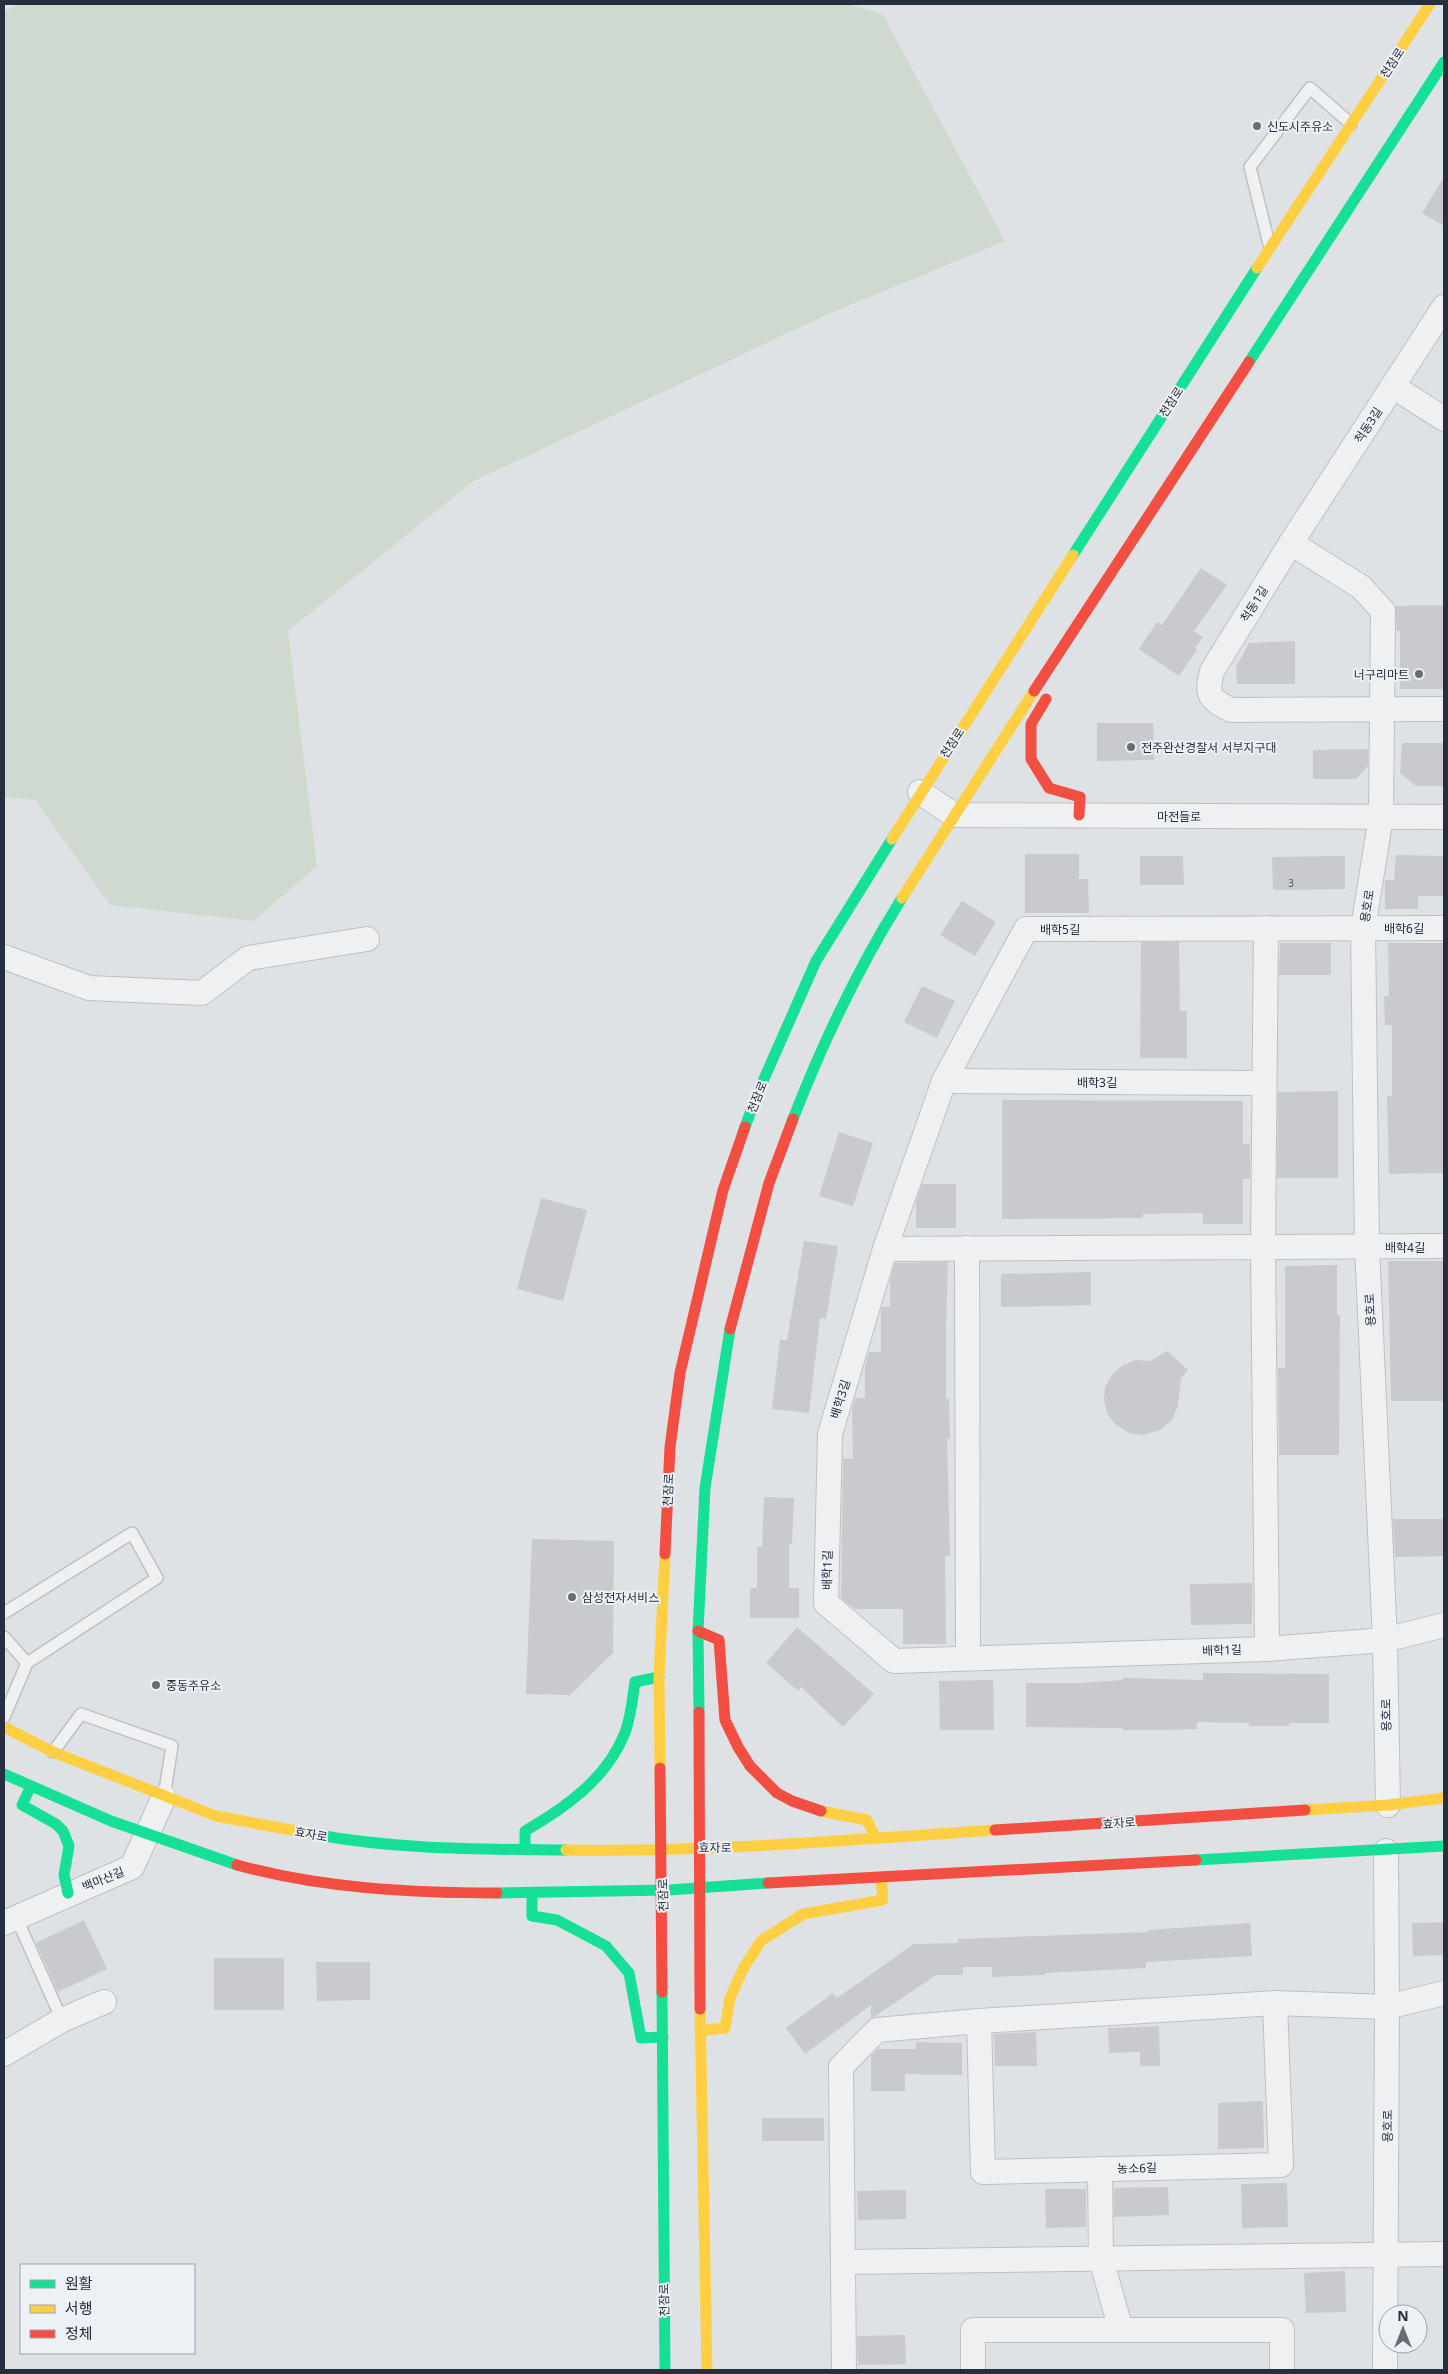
<svg xmlns="http://www.w3.org/2000/svg" width="1448" height="2374" font-family="'Noto Sans','Noto Sans KR',sans-serif">
	<style>
		.green { fill: #cfd9d0 }
		.building { fill: #c8cacd }
		.lines { fill: none; stroke-linecap: round; stroke-linejoin: round }
		.lane-casing { stroke: #bec0c3; stroke-width: 14 }
		.street-casing { stroke: #bec0c3; stroke-width: 26 }
		.lane { stroke: #eff0f2; stroke-width: 11 }
		.street { stroke: #eff0f2; stroke-width: 24 }
		.fast { stroke: #16e098; stroke-width: 11 }
		.slow { stroke: #ffcf43; stroke-width: 11 }
		.jam { stroke: #f24e42; stroke-width: 11 }
		.poi-dot { fill: #676d78; stroke: #edf0f5; stroke-width: 2 }
		.labels { text-anchor: middle; dominant-baseline: central; stroke-width: 4; stroke-linejoin: round; paint-order: stroke }
		.number-label { font-size: 10px; fill: #505662 }
		.street-label { font-size: 12px; fill: #272e3e; stroke: #edf0f5 }
		.poi-label { font-size: 12px; fill: #272e3e; stroke: #edf0f5; text-anchor: start }
	</style>
	<rect width="100%" height="100%" fill="#dfe2e5"/>
	<!-- green -->
	<path class="green" d="M19 4H849L883 15 1005 241 826 315 472 482 288 631 317 866 254 921 110 905 35 800 4 797V12Z"/>
	<!-- building -->
	<g class="building">
		<path d="M1444 177V226L1422 213Z"/>
		<path d="M1201 568 1227 585 1194 631 1203 637 1195 648 1197 650 1179 676 1139 649 1157 622 1162 625Z"/>
		<path d="M1443 605 1444 689H1400V631H1397L1395 606Z"/>
		<path d="M1295 641V684H1237L1236 667 1249 643Z"/>
		<path d="M1097 723H1153L1154 760 1097 761Z"/>
		<path d="M1402 743H1444V786H1416L1400 773Z"/>
		<path d="M1368 749V766L1356 779H1313V750Z"/>
		<path d="M1025 854H1079V879H1088L1089 913H1025Z"/>
		<path d="M1396 855 1444 856V896H1418V909H1385V880H1394Z"/>
		<path d="M1140 856H1183L1184 885H1140Z"/>
		<path d="M1345 856V889L1273 890 1272 857Z"/>
		<path d="M962 901 996 922 975 956 940 935Z"/>
		<path d="M1141 942H1179L1180 1011H1187V1058H1140Z"/>
		<path d="M1280 943H1331V975H1279Z"/>
		<path d="M1388 943H1444V1173L1389 1174 1387 1096H1392V1025H1385L1384 996H1389Z"/>
		<path d="M922 986 955 1001 937 1038 904 1022Z"/>
		<path d="M1338 1091V1178H1277L1278 1092Z"/>
		<path d="M1002 1100 1243 1101V1144H1250V1179H1243V1224H1203V1213L1143 1214V1218L1002 1219Z"/>
		<path d="M839 1132 873 1143 853 1206 819 1196Z"/>
		<path d="M922 1184H956V1228H916V1202Z"/>
		<path d="M541 1198 587 1210 563 1301 517 1289Z"/>
		<path d="M804 1241 838 1246 826 1319 820 1318 809 1413 772 1409 780 1340H787Z"/>
		<path d="M1388 1261H1444V1401H1391Z"/>
		<path d="M948 1262 946 1333V1399H949L950 1439H947L950 1556H945L946 1644H903V1609H855L841 1598 843 1459H853L852 1408 855 1398H865V1366L869 1352H881V1311L882 1307H890V1280L895 1263Z"/>
		<path d="M1337 1265V1315H1340L1339 1455H1279L1278 1368H1285V1266Z"/>
		<path d="M1091 1272V1305L1001 1307V1274Z"/>
		<path d="M1167 1351 1188 1370 1181 1378 1178 1406 1172 1420 1160 1430 1144 1435 1129 1433 1115 1424 1107 1413 1104 1400 1105 1387 1112 1375 1122 1366 1135 1360 1150 1361Z"/>
		<path d="M764 1497 794 1498 792 1544H789V1588H799V1618H750V1588H757V1547H762Z"/>
		<path d="M1393 1519H1444V1556L1395 1557Z"/>
		<path d="M532 1539 614 1541 613 1653 570 1695 526 1694Z"/>
		<path d="M1252 1583V1624L1191 1625 1190 1584Z"/>
		<path d="M797 1627 874 1694 843 1727 801 1687 798 1691 766 1663Z"/>
		<path d="M1203 1673 1329 1674V1723H1289V1726H1249V1723L1197 1722V1729L1157 1730H1123V1728L1026 1727V1683H1081L1123 1680V1678L1203 1680Z"/>
		<path d="M993 1680 994 1730H940L939 1681Z"/>
		<path d="M84 1920 107 1969 58 1992 36 1943Z"/>
		<path d="M1444 1922V1955L1413 1956 1412 1923Z"/>
		<path d="M1250 1923 1252 1956 1146 1962V1968L1045 1973V1975L992 1977V1967H963V1975H936L871 2019V2005L805 2054 786 2028 833 1993 837 1998 914 1944 958 1943V1939L1148 1932V1930Z"/>
		<rect x="214" y="1958" width="70" height="52"/>
		<path d="M316 1962H370V2000L317 2001Z"/>
		<path d="M1159 2026 1160 2066H1140V2052L1109 2053 1108 2028Z"/>
		<path d="M1036 2032 1037 2066H995L994 2034Z"/>
		<path d="M916 2042 962 2043V2075L905 2074V2091H871V2056L878 2049H916Z"/>
		<path d="M1263 2101 1264 2148 1218 2149V2103Z"/>
		<rect x="762" y="2118" width="62" height="23"/>
		<path d="M1287 2183 1288 2227 1242 2228 1241 2184Z"/>
		<path d="M1168 2187 1169 2215 1114 2217V2188Z"/>
		<path d="M1045 2189H1086V2227L1046 2228Z"/>
		<path d="M906 2190V2219L858 2220 857 2191Z"/>
		<path d="M1345 2271 1346 2312 1306 2313 1304 2273Z"/>
		<path d="M905 2335 906 2364 858 2365 857 2336Z"/>
	</g>
	<g class="lines">
		<!-- lane casing -->
		<g class="lane-casing">
			<g id="lane">
				<path d="M1269 244 1250 167 1310 88 1351 124"/>
				<path d="M4 1613 132 1533 157 1578 27 1663 4 1717"/>
				<path d="M4 1637 27 1663"/>
				<path d="M53 1752 81 1714 172 1746 164 1797"/>
				<path d="M16 1917 62 2020"/>
			</g>
		</g>
		<!-- street casing -->
		<g class="street-casing">
			<g id="street">
				<path d="M1444 307 1291 543 1212 671C1206 695 1209 699 1231 710L1444 709"/>
				<path d="M1394 387 1444 419"/>
				<path d="M1291 543 1361 587 1383 611 1381 817 1363 928 1367 1247 1385 1640 1388 1805"/>
				<path d="M920 792 954 815 1444 817"/>
				<path d="M1266 928 1263 1247 1267 1649"/>
				<path d="M1444 928 1026 929 944 1081 885 1249 830 1434 826 1603 894 1661 1267 1649 1385 1640 1444 1625"/>
				<path d="M4 957 89 988 202 993 248 958 367 939"/>
				<path d="M944 1081 1263 1083"/>
				<path d="M967 1248 968 1658"/>
				<path d="M885 1249 1444 1246"/>
				<path d="M4 1923 132 1867 164 1797"/>
				<path d="M979 2021 983 2172 1281 2165 1275 2003"/>
				<path d="M4 2054 62 2020 104 2002"/>
				<path d="M1100 2169 1101 2259 1121 2330"/>
				<path d="M843 2262 1444 2254"/>
				<path d="M844 2370 841 2067 877 2030 979 2021 1275 2003 1387 2007 1444 1993"/>
				<path d="M973 2370V2330H1282V2370"/>
				<path d="M1385 2370 1387 2007 1386 1851"/>
			</g>
		</g>
		<!-- lane -->
		<use href="#lane" class="lane"/>
		<!-- street -->
		<use href="#street" class="street"/>
		<!-- fast -->
		<g class="fast">
			<path d="M1249 362 1444 62"/>
			<path d="M1073 555 1257 268"/>
			<path d="M793 1119C823 1042 858 968 902 898"/>
			<path d="M745 1127 756 1097 816 961 892 839"/>
			<path d="M699 1712 698 1631 705 1488 730 1329"/>
			<path d="M4 1774 111 1821 237 1865"/>
			<path d="M30 1788 22 1805 56 1824 63 1831 69 1846 64 1875 68 1893"/>
			<path d="M313 1834C397 1850 481 1849 566 1850"/>
			<path d="M525 1848V1831C565 1808 606 1779 624 1735 631 1719 632 1700 635 1682L659 1677"/>
			<path d="M1196 1860 1444 1846"/>
			<path d="M497 1893 669 1890 768 1883"/>
			<path d="M532 1894V1916L557 1920 606 1946 629 1973 641 2038 663 2037"/>
			<path d="M662 1992 665 2370"/>
		</g>
		<!-- slow -->
		<g class="slow">
			<path d="M1257 268 1430 4"/>
			<path d="M892 839 1073 555"/>
			<path d="M902 898 1034 691"/>
			<path d="M4 1727 53 1752 216 1816 313 1834"/>
			<path d="M660 1768 659 1677 665 1554"/>
			<path d="M1305 1810 1388 1805 1444 1798"/>
			<path d="M821 1811 867 1820 876 1839"/>
			<path d="M566 1850C709 1852 852 1840 995 1830"/>
			<path d="M700 2009 707 2370"/>
			<path d="M700 2031 725 2028 730 1998 743 1969 761 1941 803 1914 883 1900 881 1877"/>
		</g>
		<!-- jam -->
		<g class="jam">
			<path d="M1034 691 1249 362"/>
			<path d="M1046 699 1031 724V759L1049 788 1080 797 1079 815"/>
			<path d="M730 1329 769 1183 793 1119"/>
			<path d="M665 1554 670 1447 680 1373 723 1190 745 1127"/>
			<path d="M698 1631 719 1640 725 1720 738 1747 750 1766 777 1793 792 1801 821 1811"/>
			<path d="M699 1712 700 2009"/>
			<path d="M660 1768 662 1992"/>
			<path d="M995 1830 1305 1810"/>
			<path d="M237 1865C320 1888 410 1893 497 1893"/>
			<path d="M768 1883 1196 1860"/>
		</g>
	</g>
	<!-- markers -->
	<g class="poi-dot">
		<circle cx="1257" cy="126" r="5"/>
		<circle cx="1419" cy="674" r="5"/>
		<circle cx="1131" cy="747" r="5"/>
		<circle cx="572" cy="1597" r="5"/>
		<circle cx="156" cy="1685" r="5"/>
	</g>
	<g class="labels">
		<!-- number labels -->
		<g class="number-label">
			<text x="1291" y="883">3</text>
		</g>
		<!-- street labels -->
		<g class="street-label">
			<text transform="translate(1392 63) rotate(-57)">천잠로</text>
			<text transform="translate(1171 402) rotate(-57)">천잠로</text>
			<text transform="translate(1368 425) rotate(-57)">척동3길</text>
			<text transform="translate(1254 604) rotate(-58)">척동1길</text>
			<text transform="translate(952 743) rotate(-57)">천잠로</text>
			<text x="1179" y="816">마전들로</text>
			<text transform="translate(1367 906) rotate(-81)">용호로</text>
			<text x="1404" y="928">배학6길</text>
			<text x="1060" y="929">배학5길</text>
			<text x="1097" y="1082">배학3길</text>
			<text transform="translate(757 1097) rotate(-68)">천잠로</text>
			<text x="1405" y="1247">배학4길</text>
			<text transform="translate(1370 1310) rotate(-93)">용호로</text>
			<text transform="translate(840 1399) rotate(-73)">배학3길</text>
			<text transform="translate(668 1490) rotate(-87)">천잠로</text>
			<text transform="translate(827 1570) rotate(-89)">배학1길</text>
			<text transform="translate(1222 1650) rotate(-2)">배학1길</text>
			<text transform="translate(1386 1715) rotate(-91)">용호로</text>
			<text transform="translate(1119 1823) rotate(-4)">효자로</text>
			<text transform="translate(311 1834) rotate(10)">효자로</text>
			<text x="715" y="1847">효자로</text>
			<text transform="translate(103 1879) rotate(-22)">백마산길</text>
			<text transform="translate(663 1895) rotate(-91)">천잠로</text>
			<text transform="translate(1387 2126) rotate(-90)">용호로</text>
			<text transform="translate(1137 2168) rotate(-1)">농소6길</text>
			<text transform="translate(664 2300) rotate(-91)">천잠로</text>
		</g>
		<!-- poi labels -->
		<g class="poi-label">
			<text x="1267" y="126">신도시주유소</text>
			<text x="1409" y="674" text-anchor="end">너구리마트</text>
			<text x="1141" y="747">전주완산경찰서 서부지구대</text>
			<text x="582" y="1597">삼성전자서비스</text>
			<text x="166" y="1685">중동주유소</text>
		</g>
	</g>
	<!-- border -->
	<rect width="1448" height="2374" fill="none" stroke="#272e3e" stroke-width="10"/>
	<!-- legend -->
	<rect x="20" y="2264" width="175" height="90" fill="#edf0f5" stroke="#9ea2ac"/>
	<rect x="30" y="2280" width="25" height="8" fill="#16e098" stroke="#9ea2ac"/>
	<text x="65" y="2289" font-size="15" fill="#272e3e">원활</text>
	<rect x="30" y="2305" width="25" height="8" fill="#ffcf43" stroke="#9ea2ac"/>
	<text x="65" y="2314" font-size="15" fill="#272e3e">서행</text>
	<rect x="30" y="2330" width="25" height="8" fill="#f24e42" stroke="#9ea2ac"/>
	<text x="65" y="2339" font-size="15" fill="#272e3e">정체</text>
	<!-- north arrow -->
	<g transform="translate(1403 2329)"><circle r="24" fill="#edf0f5" stroke="#9ea2ac"/>
	<path d="M0-4L9 19L0 12L-9 19Z" fill="#676d78"/>
	<text y="-8" font-size="14" font-weight="bold" text-anchor="middle" fill="#272e3e">N</text>
	</g>
</svg>
